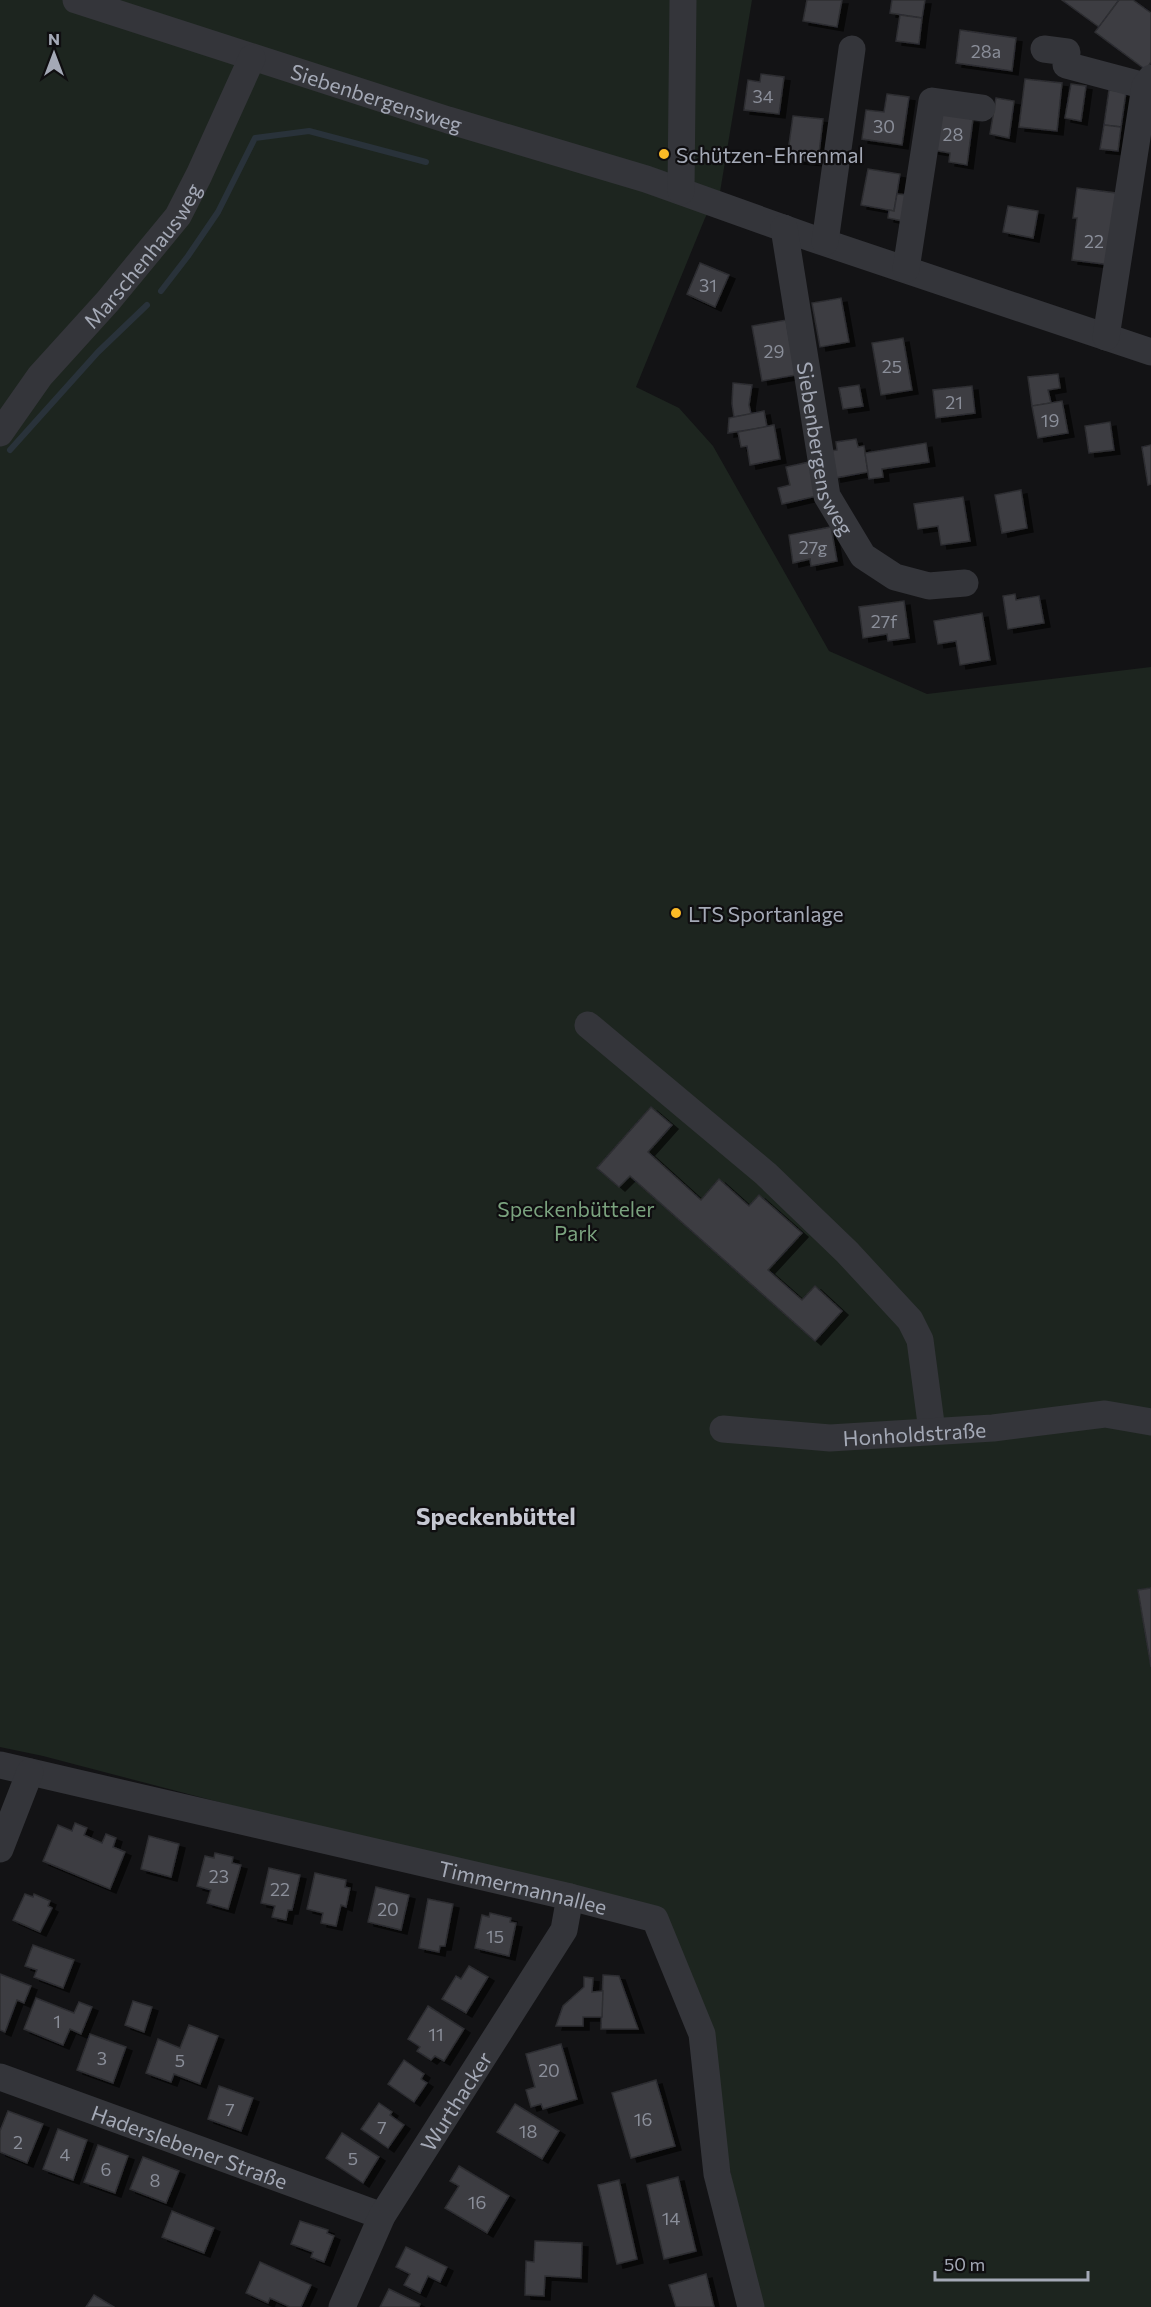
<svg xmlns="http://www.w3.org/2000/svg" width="1151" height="2307" font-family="Commissioner,sans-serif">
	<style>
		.green { fill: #1d251f }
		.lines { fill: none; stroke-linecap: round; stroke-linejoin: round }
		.stream { stroke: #29323a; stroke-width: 6 }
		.building { fill: #3d3e42; stroke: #2d2d31; stroke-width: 1.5; filter: url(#shadow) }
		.minor { stroke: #34353a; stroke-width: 27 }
		.poi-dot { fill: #fbba26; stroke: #0f0e10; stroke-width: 2 }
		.labels { text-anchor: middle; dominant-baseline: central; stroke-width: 4.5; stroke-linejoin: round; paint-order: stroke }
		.number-label { font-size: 18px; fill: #8a8e99 }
		.street-label { font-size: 21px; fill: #a4a9b6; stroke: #0f0e10 }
		.poi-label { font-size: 21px; fill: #a4a9b6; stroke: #0f0e10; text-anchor: start }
		.park-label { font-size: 21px; fill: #7aa27e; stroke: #0f0e10 }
		.quarter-label { font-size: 24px; font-weight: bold; fill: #c6c8d2; stroke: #0f0e10 }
	</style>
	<defs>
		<filter id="shadow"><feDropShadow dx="6" dy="4" stdDeviation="0" flood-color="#0009"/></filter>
	</defs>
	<rect width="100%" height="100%" fill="#131315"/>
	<!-- green -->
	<path class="green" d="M0 0H752L720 192 705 218 636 387 679 408 713 446 829 651 927 694 1151 667V2307H755L705 2034 657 1917 43 1756 0 1747Z"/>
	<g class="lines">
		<!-- stream -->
		<g class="stream">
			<path d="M161 291 188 256 218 212 255 138 309 131 426 162"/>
			<path d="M10 450 98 352 147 305"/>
		</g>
	</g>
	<!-- building -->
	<g class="building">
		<path d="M807 0H842L837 27 803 21Z"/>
		<path d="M892 0H925L922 18 890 13Z"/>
		<path d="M1062 0H1119L1099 27Z"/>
		<path d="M1119 0H1133L1151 13V62L1146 70 1095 32Z"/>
		<path d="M900 15 922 18 919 44 896 41Z"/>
		<path d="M960 30 1016 38 1012 71 956 63Z"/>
		<path d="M761 74 784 77 779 114 744 110 748 80 760 82Z"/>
		<path d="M1025 79 1062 83 1057 131 1019 127Z"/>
		<path d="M1071 84 1086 86 1081 121 1065 118Z"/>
		<path d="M1109 90 1126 92 1121 127 1104 125Z"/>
		<path d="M887 94 909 97 902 145 862 139 866 110 884 112Z"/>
		<path d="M996 98 1014 101 1009 138 990 134Z"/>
		<path d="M937 113 973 119 967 165 949 162 950 153 932 150Z"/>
		<path d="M793 116 823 119 818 162 787 159Z"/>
		<path d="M1104 125 1121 127 1118 151 1100 149Z"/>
		<path d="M868 169 900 174 894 211 861 205Z"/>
		<path d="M1077 188 1116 193 1111 265 1072 260 1077 218H1073Z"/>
		<path d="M897 194 908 195 903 221 888 218 889 210 894 211Z"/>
		<path d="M1008 206 1038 211 1033 238 1003 232Z"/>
		<path d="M700 263 729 275 715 307 687 294Z"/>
		<path d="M841 298 849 342 820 347 812 303Z"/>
		<path d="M786 320 796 375 762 381 752 326Z"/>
		<path d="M903 338 912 390 881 395 872 343Z"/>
		<path d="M1058 374 1060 388 1048 390 1051 403 1032 406 1028 377Z"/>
		<path d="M733 383 752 385 749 405 751 414 734 417 732 404Z"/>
		<path d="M859 385 863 406 843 409 839 388Z"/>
		<path d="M972 386 975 413 936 418 933 390Z"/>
		<path d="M1062 401 1068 433 1038 438 1032 406Z"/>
		<path d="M764 411 767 427 728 433 729 418Z"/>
		<path d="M1110 422 1114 450 1089 453 1085 426Z"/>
		<path d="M774 425 780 459 750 465 747 446 741 447 738 432Z"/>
		<path d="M856 439 858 447 864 446 868 472 835 478 831 451 837 450 836 442Z"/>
		<path d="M926 443 929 462 882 469 883 477 869 479 865 453Z"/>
		<path d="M1151 445V484L1148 485 1142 447Z"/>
		<path d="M809 462 817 496 782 504 778 488 790 485 786 467Z"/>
		<path d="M1021 490 1027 528 1002 533 995 495Z"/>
		<path d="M963 497 970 541 941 545 938 526 918 529 914 504Z"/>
		<path d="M831 527 837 561 811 566 810 559 793 563 789 535Z"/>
		<path d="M1015 594 1016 600 1039 596 1044 623 1008 629 1003 596Z"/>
		<path d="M904 601 909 638 888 641 887 634 863 638 859 607Z"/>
		<path d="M982 613 990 660 960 665 956 641 938 644 934 621Z"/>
		<path d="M651 1107 672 1125 648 1152 701 1200 719 1179 749 1206 759 1195 802 1233 768 1270 802 1300 815 1286 842 1311 815 1341 630 1176 619 1187 597 1168Z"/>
		<path d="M1151 1588V1667L1138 1590Z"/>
		<path d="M75 1823 87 1828 84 1835 102 1843 106 1834 116 1838 113 1847 125 1852 110 1889 43 1861 58 1825 72 1831Z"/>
		<path d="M149 1836 179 1844 171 1877 141 1869Z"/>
		<path d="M215 1853 233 1857 232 1863 241 1865 228 1909 207 1903 211 1890 197 1886 205 1856 214 1858Z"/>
		<path d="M269 1868 300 1875 292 1910H288L286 1920 272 1917 275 1906 261 1903Z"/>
		<path d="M315 1873 346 1880 345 1887 350 1888 346 1907 341 1905 336 1926 321 1923 323 1913 307 1909Z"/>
		<path d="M376 1887 409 1895 401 1930 368 1922Z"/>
		<path d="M25 1894 33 1897 34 1894 50 1901 48 1906 52 1908 40 1932 13 1920Z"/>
		<path d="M428 1899 453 1904 445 1946H440L439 1952 419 1948Z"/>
		<path d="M490 1913 511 1918 510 1922 516 1923 509 1956 475 1948 482 1915 489 1917Z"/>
		<path d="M33 1945 74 1960 63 1988 34 1977 37 1970 25 1966Z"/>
		<path d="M469 1966 488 1977 466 2013 442 1999 456 1976 461 1979Z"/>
		<path d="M0 1974 31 1986 24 2003 17 2000 5 2032 0 2030Z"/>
		<path d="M603 1975 619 1976 638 2029H601Z"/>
		<path d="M584 1977 593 1978 592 1992 603 1991 602 2017H583V2026H556L563 2006 584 1987Z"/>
		<path d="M36 1998 74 2013 79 2002 92 2007 81 2034 70 2029 63 2045 24 2029Z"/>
		<path d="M133 2001 152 2007 144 2032 125 2025Z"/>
		<path d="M428 2006 464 2029 444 2061 435 2056 431 2060 417 2051 420 2047 408 2039Z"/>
		<path d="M189 2025 218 2036 200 2084 174 2074 171 2082 146 2073 158 2039 180 2048Z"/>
		<path d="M90 2034 126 2047 113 2083 77 2070Z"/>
		<path d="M561 2044 577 2099 543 2109 541 2104 531 2107 526 2090 535 2087 526 2054Z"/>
		<path d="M404 2060 424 2074 421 2079 427 2083 414 2102 388 2084Z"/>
		<path d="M656 2080 675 2146 631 2158 612 2093Z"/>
		<path d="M219 2086 253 2098 241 2131 208 2119Z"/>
		<path d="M379 2103 392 2112 390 2115 404 2125 388 2148 361 2129Z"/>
		<path d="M515 2104 559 2131 542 2159 497 2132Z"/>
		<path d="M8 2111 43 2124 27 2163 0 2152V2131Z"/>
		<path d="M58 2129 87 2140 73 2180 43 2169Z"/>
		<path d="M342 2133 379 2157 363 2183 326 2158Z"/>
		<path d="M98 2145 128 2156 115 2193 84 2182Z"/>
		<path d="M143 2157 179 2171 166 2203 130 2189Z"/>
		<path d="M459 2166 509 2196 487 2233 445 2208 459 2186 450 2181Z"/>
		<path d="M678 2177 696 2251 664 2259 647 2185Z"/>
		<path d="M619 2180 637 2259 617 2264 598 2185Z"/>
		<path d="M172 2211 214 2228 204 2253 162 2237Z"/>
		<path d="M300 2221 328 2230 327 2233 334 2236 324 2262 311 2257 313 2252 291 2244Z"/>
		<path d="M535 2241 582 2243 581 2278 545 2276 544 2296 525 2295 526 2261 534 2262Z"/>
		<path d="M406 2247 447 2267 440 2282 428 2276 420 2293 404 2285 410 2274 396 2267Z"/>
		<path d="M260 2262 311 2285 301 2307H290L270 2298 268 2303 246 2293Z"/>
		<path d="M706 2274 714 2307H676L669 2285Z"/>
		<path d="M389 2289 420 2304 419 2307H380Z"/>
		<path d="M94 2295 114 2307H86Z"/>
	</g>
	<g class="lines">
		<!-- minor -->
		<g class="minor">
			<path id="s1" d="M76 0 448 120 646 179 811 238 1151 352"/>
			<path d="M1044 49 1067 52 1066 65 1145 86"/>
			<path d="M681 191 683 0"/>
			<path id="s2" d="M784 228 827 496 863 556 895 577 929 586 965 583"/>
			<path d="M825 242 852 49"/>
			<path d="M906 269 932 101 982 108"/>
			<path d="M1106 337 1145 86 1151 78"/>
			<path id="s3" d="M0 433 40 376 108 301 178 216 199 175 252 58"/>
			<path d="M588 1025 766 1174 847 1252 910 1320 920 1340 932 1431"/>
			<path id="s4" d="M723 1429 830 1438 993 1428 1105 1414 1151 1422"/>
			<path id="s5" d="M0 1765 570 1897 655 1919 702 2034 717 2174 751 2307"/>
			<path d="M0 1849 30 1772"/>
			<path id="s6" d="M0 2077 382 2216"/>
			<path id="s7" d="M342 2307 382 2216 564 1930 570 1897"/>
		</g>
	</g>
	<!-- markers -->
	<g class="poi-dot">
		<circle cx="664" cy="154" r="6"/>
		<circle cx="676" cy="913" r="6"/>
	</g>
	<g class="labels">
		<!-- number labels -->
		<g class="number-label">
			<text x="986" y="51">28a</text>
			<text x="763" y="96">34</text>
			<text x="884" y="126">30</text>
			<text x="953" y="134">28</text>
			<text x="1094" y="241">22</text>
			<text x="708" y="285">31</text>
			<text x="774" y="351">29</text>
			<text x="892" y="366">25</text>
			<text x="954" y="402">21</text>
			<text x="1050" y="420">19</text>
			<text x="813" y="547">27g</text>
			<text x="884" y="621">27f</text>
			<text x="219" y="1876">23</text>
			<text x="280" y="1889">22</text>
			<text x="388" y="1909">20</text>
			<text x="495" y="1936">15</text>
			<text x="57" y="2021">1</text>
			<text x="436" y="2034">11</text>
			<text x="102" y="2058">3</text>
			<text x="180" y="2060">5</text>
			<text x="549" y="2070">20</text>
			<text x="230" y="2109">7</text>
			<text x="643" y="2119">16</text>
			<text x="382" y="2127">7</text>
			<text x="528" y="2131">18</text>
			<text x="18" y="2142">2</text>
			<text x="65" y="2154">4</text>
			<text x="353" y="2158">5</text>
			<text x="106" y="2169">6</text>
			<text x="155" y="2180">8</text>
			<text x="477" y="2202">16</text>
			<text x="671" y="2218">14</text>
		</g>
		<!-- street labels -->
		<g class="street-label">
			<text stroke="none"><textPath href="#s1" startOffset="316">Siebenbergensweg</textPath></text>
			<text stroke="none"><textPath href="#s3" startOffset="228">Marschenhausweg</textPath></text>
			<text stroke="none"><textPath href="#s2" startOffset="225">Siebenbergensweg</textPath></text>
			<text stroke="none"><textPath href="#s4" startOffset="192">Honholdstraße</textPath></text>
			<text stroke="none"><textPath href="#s5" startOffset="537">Timmermannallee</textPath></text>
			<text stroke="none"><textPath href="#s7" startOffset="236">Wurthacker</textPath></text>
			<text stroke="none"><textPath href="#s6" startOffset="202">Haderslebener Straße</textPath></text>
		</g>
		<!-- poi labels -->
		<g class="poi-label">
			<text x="676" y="154">Schützen-Ehrenmal</text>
			<text x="688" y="913">LTS Sportanlage</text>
		</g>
		<!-- park labels -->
		<g class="park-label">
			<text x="576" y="1208">Speckenbütteler<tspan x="576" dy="24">Park</tspan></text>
		</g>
		<!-- quarter labels -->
		<g class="quarter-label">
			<text x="496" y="1515">Speckenbüttel</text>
		</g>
	</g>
	<!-- north arrow -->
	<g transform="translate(54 54)" stroke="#0f0e10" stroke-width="4.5" paint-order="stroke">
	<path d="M0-4.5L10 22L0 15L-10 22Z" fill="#a4a9b6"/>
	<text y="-9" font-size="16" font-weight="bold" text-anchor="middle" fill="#a4a9b6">N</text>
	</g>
	<!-- scale -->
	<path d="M935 2271v9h153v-9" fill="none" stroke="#a4a9b6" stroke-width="3"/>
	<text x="944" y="2271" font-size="18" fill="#a4a9b6" stroke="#0f0e10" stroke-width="4.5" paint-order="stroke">50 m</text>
</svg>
